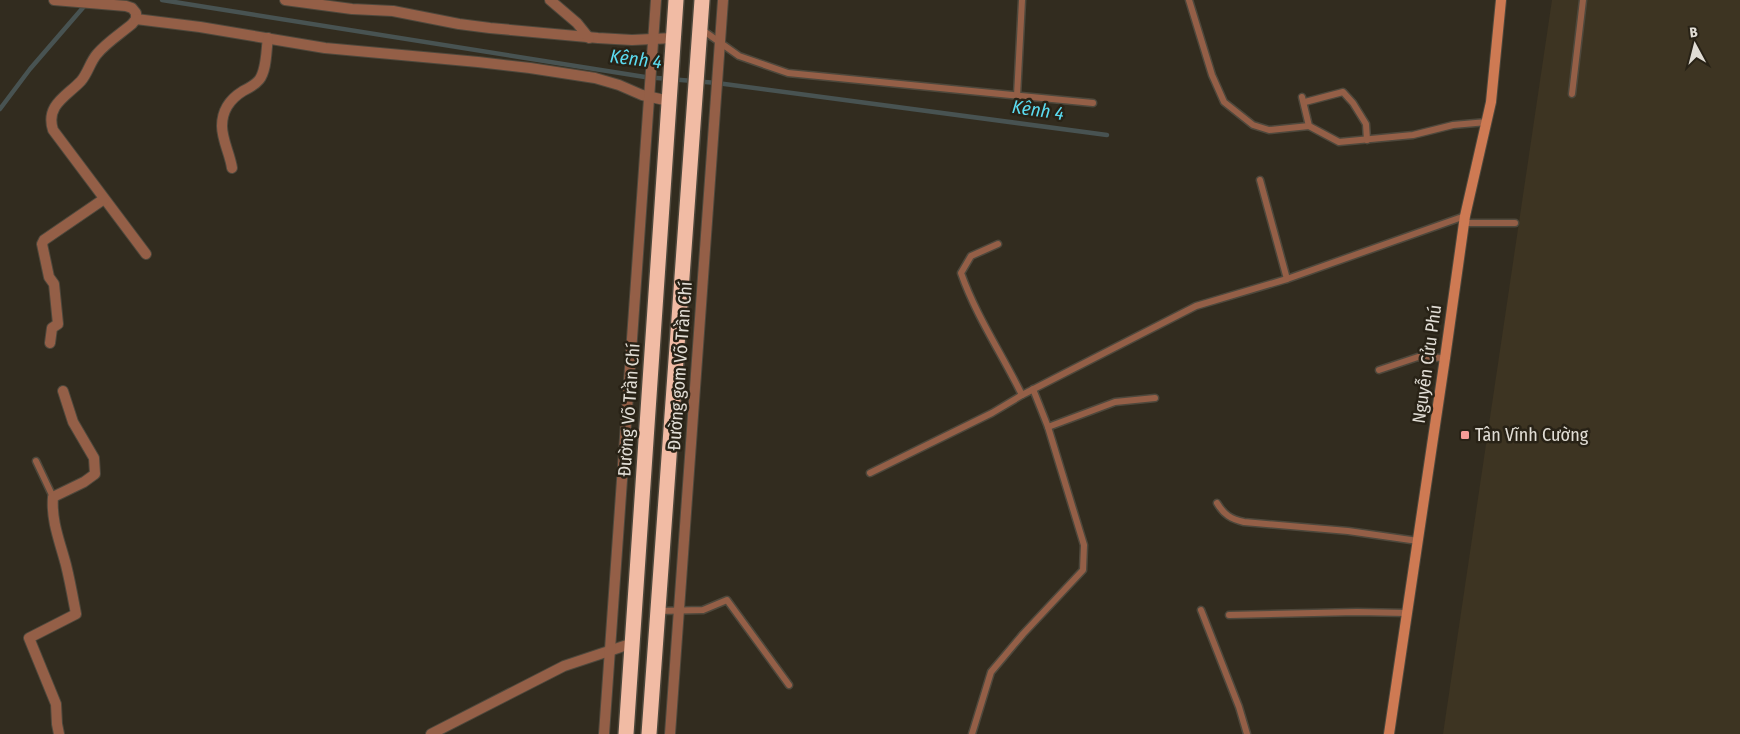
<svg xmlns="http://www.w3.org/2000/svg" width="1740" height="734" font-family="'Fira Sans Condensed',sans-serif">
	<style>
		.built { fill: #3d3422 }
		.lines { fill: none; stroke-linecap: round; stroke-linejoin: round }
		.stream { stroke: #485352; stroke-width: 4.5 }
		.lane-casing { stroke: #4e483c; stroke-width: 9 }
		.street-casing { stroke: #4e483c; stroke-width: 12 }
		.secondary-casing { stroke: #4e483c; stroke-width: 12 }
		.highway-casing { stroke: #4e483c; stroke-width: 18 }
		.lane { stroke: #945f47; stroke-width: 6 }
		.street { stroke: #945f47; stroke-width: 10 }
		.secondary { stroke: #ce7a53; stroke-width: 10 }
		.highway { stroke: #f1bba4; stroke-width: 15 }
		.poi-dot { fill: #f59c96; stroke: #282216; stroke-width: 2 }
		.labels { text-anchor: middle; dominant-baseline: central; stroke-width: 5; stroke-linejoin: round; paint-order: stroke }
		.street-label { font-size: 18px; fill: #e1ddd5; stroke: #282216 }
		.poi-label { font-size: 18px; fill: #e1ddd5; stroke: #282216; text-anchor: start }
		.water-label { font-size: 19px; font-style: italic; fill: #5bdbf0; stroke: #282216 }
	</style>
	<rect width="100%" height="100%" fill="#322c1f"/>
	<!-- built -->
	<path class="built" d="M1552 0H1740V734H1443Z"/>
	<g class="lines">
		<!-- stream -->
		<g class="stream">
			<path d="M162 0 645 77 717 83 1107 135"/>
			<path d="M0 109 30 69 87 3"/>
		</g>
		<!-- lane casing -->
		<g class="lane-casing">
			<g id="lane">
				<path d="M1189 0 1212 75 1224 102 1253 125 1269 130 1309 126"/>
				<path d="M701 29 739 56 788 73 1093 103"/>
				<path d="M1572 94 1583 0"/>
				<path d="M1017 96 1022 0"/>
				<path d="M1302 97 1309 126 1339 142 1413 135 1453 125 1487 122"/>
				<path d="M1305 102 1343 92 1353 103 1366 124 1367 140"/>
				<path d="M1260 180 1287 279"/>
				<path d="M1464 223H1515"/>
				<path d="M998 244 971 256 961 273C976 316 1002 354 1022 395"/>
				<path d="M1379 370 1418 357 1445 358"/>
				<path d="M1048 427 1115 402 1155 398"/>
				<path d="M36 461 53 497"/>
				<path d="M870 473 992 413 1022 395 1196 306 1287 279 1465 216"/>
				<path d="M1217 503C1224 515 1231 519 1244 522L1348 531 1418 541"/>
				<path d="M1201 610 1239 707 1247 734"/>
				<path d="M658 611 703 610 727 600 789 685"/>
				<path d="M1229 615 1357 612 1407 613"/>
				<path d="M972 734 991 672 1023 634 1083 570 1084 545 1048 427 1033 389"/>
			</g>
		</g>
		<!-- street casing -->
		<g class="street-casing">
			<g id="street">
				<path d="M54 0 126 6 132 8 136 13V19L132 24C120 34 106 43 97 54 90 62 88 73 81 81 67 96 45 105 53 130L146 254"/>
				<path d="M285 0 352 9 393 11 459 24 490 28 598 38 632 40 673 38"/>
				<path d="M550 0 577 23 589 38"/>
				<path d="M136 19 200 27 325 48 478 62 530 68 595 78 619 85 642 95 669 101"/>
				<path d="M232 168C230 154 222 140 222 126 222 111 230 99 243 91 249 88 255 85 259 80 267 70 266 50 268 38"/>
				<path d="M50 343 52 328 58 324 54 284 49 277 42 244 44 240 104 199"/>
				<path d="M59 734 57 724 56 704 29 638 76 614C73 598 70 581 66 565 60 542 51 521 53 497L84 482 95 474 94 458 73 422 63 391"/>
				<path d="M431 734 564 666 633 643"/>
				<path d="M604 734 656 0"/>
				<path d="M670 734 723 0"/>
			</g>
		</g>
		<!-- secondary casing -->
		<g class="secondary-casing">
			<path id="secondary" d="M1389 734 1445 358 1465 216 1491 102 1501 0"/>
		</g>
		<!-- highway casing -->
		<g class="highway-casing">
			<g id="highway">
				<path d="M626 734 676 0"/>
				<path d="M649 734 702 0"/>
			</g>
		</g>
		<!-- lane -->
		<use href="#lane" class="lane"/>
		<!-- street -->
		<use href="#street" class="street"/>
		<!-- secondary -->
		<use href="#secondary" class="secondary"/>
		<!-- highway -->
		<use href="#highway" class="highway"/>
	</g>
	<!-- markers -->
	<rect class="poi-dot" x="1460" y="430" width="10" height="10" rx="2.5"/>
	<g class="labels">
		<!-- street labels -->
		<g class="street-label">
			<text transform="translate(1427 364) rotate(-82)">Nguyễn Cửu Phú</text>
			<text transform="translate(680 366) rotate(-86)">Đường gom Võ Trần Chí</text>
			<text transform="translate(629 410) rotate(-86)">Đường Võ Trần Chí</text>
		</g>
		<!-- poi labels -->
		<g class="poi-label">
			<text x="1475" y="435">Tân Vĩnh Cường</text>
		</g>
		<!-- water labels -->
		<g class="water-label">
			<text transform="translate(636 59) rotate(7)">Kênh 4</text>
			<text transform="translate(1038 110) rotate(8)">Kênh 4</text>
		</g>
	</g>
	<!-- north arrow -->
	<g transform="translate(1695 45) rotate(353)" stroke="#282216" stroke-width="4" paint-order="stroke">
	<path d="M0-4L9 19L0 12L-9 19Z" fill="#e1ddd5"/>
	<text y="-8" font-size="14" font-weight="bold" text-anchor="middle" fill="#e1ddd5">B</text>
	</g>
</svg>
